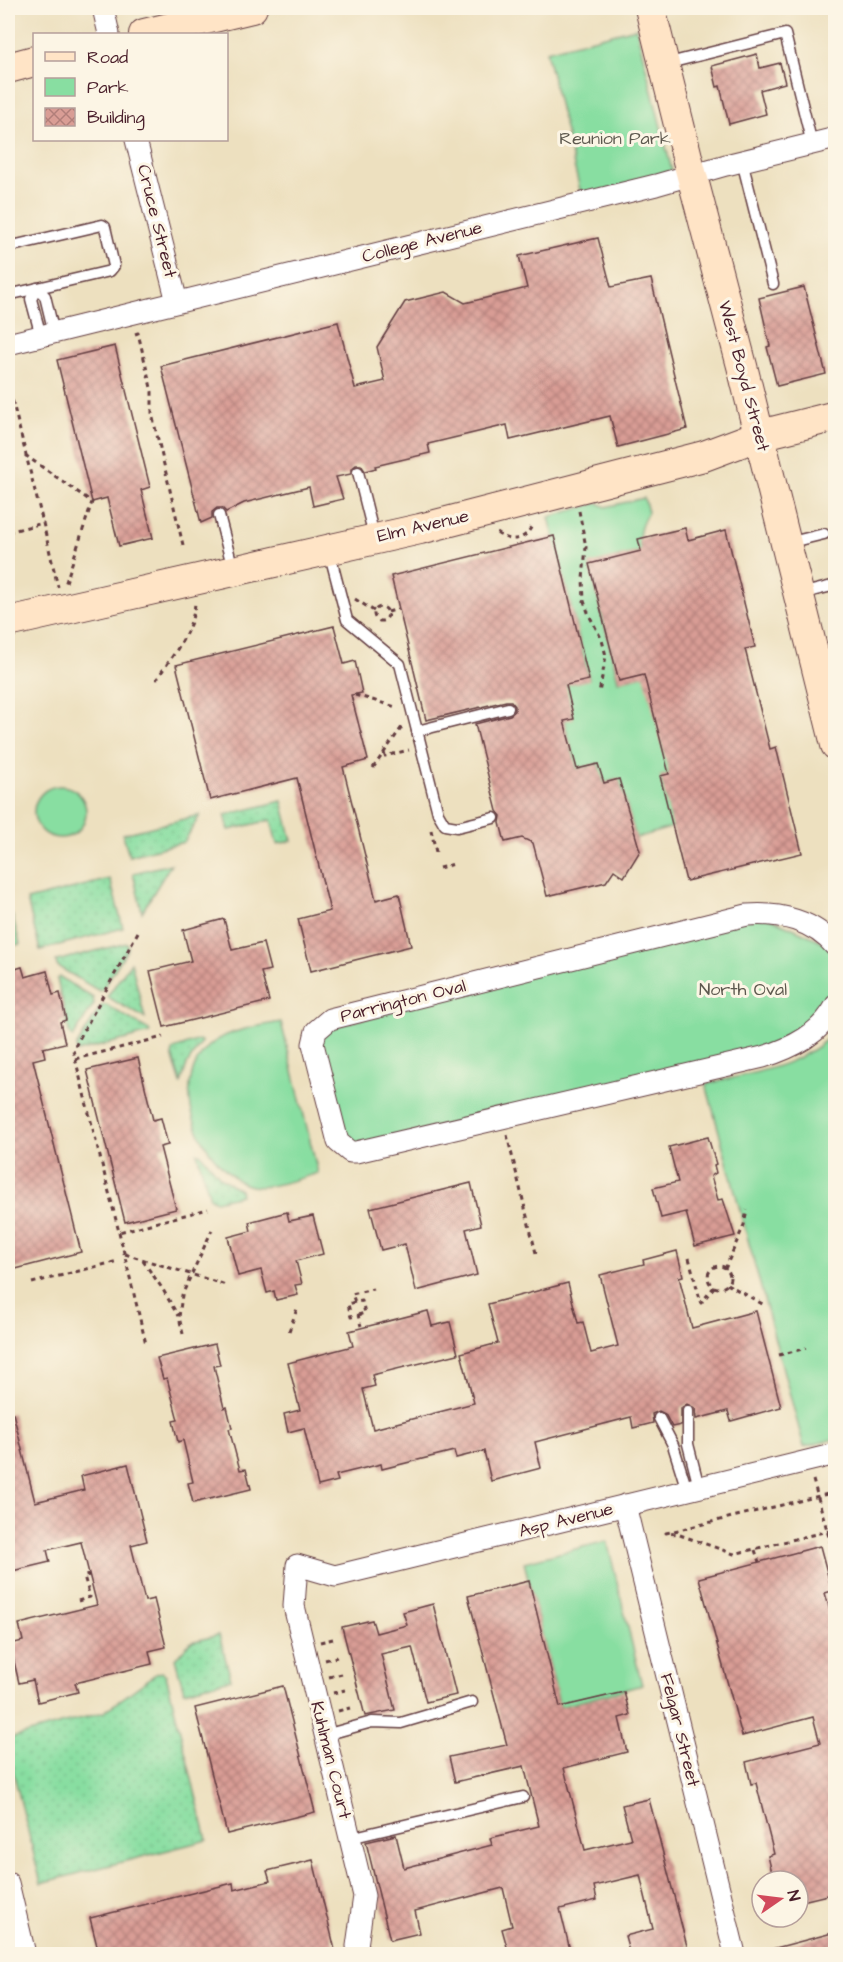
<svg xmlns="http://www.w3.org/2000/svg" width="843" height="1962" font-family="'Architects Daughter',sans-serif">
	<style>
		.grass { fill: url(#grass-dots); stroke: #697e66; stroke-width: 1.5 }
		.green { fill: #88dea1; stroke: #697e66; stroke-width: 1.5 }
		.building { fill: url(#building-cross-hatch) }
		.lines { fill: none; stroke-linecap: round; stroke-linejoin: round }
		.lane-casing { stroke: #623c41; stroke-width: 13 }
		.street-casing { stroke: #623c41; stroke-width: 23 }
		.secondary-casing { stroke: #623c41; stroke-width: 32 }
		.path { stroke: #623c41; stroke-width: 3; stroke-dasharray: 4.5 4.5; stroke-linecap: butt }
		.lane { stroke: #fff; stroke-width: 10 }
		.street { stroke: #fff; stroke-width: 21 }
		.secondary { stroke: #ffe4c6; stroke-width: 30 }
		.labels { text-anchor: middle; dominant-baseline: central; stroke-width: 6; stroke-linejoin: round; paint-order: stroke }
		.park-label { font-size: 18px; fill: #5d584e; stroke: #fcf5e5 }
		.street-label { font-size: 18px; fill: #4a1f2b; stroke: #fcf5e5 }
	</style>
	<defs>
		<pattern id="grass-dots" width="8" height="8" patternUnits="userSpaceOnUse" patternTransform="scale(1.5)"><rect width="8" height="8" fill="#88dea1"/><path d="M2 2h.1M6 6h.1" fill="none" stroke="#77be8b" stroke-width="1.8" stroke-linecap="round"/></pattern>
		<pattern id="building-cross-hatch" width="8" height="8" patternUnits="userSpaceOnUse" patternTransform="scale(1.5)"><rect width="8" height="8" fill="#d99d95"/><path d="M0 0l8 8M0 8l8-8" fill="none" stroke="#b27f7a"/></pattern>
	</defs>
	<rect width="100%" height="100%" fill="#fcf5e5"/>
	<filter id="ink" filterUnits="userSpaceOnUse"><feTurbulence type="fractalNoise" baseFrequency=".0167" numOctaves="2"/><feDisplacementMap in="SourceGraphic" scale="12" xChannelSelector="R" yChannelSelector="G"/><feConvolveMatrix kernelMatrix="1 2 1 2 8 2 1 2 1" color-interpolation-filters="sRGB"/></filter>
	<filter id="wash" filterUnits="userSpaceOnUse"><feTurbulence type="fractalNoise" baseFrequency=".008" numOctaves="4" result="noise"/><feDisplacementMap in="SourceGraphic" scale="24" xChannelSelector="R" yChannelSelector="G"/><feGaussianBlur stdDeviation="1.35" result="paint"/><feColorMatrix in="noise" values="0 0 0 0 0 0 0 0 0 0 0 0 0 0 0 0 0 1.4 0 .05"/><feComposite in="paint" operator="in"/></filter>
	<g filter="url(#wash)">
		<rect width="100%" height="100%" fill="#ede0bf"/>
		<!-- grass -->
		<g class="grass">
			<path d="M282 801 292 841 277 844 271 820 229 830 225 815Z"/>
			<path d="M200 815 184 842 129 856 123 834Z"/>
			<path d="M171 864 142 912 133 873Z"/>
			<path d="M110 879 123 928 40 950 27 900Z"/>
			<path d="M127 943 128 948 103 989 99 991 57 966 56 961Z"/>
			<path d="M131 962 145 1018 107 997Z"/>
			<path d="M60 977 93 998 94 1004 73 1037 70 1035 57 979Z"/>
			<path d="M106 1005 149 1030 150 1033 77 1052 76 1047 101 1006Z"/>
			<path d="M199 1040 202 1042 187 1064 181 1083 172 1055 174 1049Z"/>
			<path d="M197 1153H200L221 1178 240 1190 241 1195 216 1201 210 1198Z"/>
			<path d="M219 1635 231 1679 184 1691 175 1659 191 1642Z"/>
			<path d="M162 1672 166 1675 207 1840 41 1883 8 1751V1739L104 1712 157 1673Z"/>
		</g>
		<!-- green -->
		<g class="green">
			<path d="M636 28 672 171 582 198 546 51Z"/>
			<path d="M644 498 648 512C640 526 637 535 641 551L590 565 618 681 664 670 669 774 661 776 673 827 636 838 619 779 604 783 598 764 577 769 564 721 539 692 589 679 549 517 598 503 606 507Z"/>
			<circle cx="60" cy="812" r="26"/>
			<path d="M761 914 835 947V1005L808 1037 350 1152 316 1031Z"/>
			<path d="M12 915 20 944 8 947V916Z"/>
			<path d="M281 1022 318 1173C300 1178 269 1190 251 1186 240 1184 233 1176 225 1169 193 1140 173 1081 208 1047 227 1029 257 1027 281 1022Z"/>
			<path d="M835 1031V1439L804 1447 706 1084C751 1073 803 1067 835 1031Z"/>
			<path d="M607 1541 642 1685 560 1707 524 1562Z"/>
		</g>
		<g id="blocks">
			<!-- building -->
			<g class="building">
				<path d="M757 54 760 68 780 63 785 83 760 90 766 114 729 124 720 86 717 87 712 66Z"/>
				<path d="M598 238 611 287 651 279 687 429 618 447 610 416 510 440 507 425 428 444 430 453 375 466 376 468 365 471 361 465H356L351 469V474L336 477 343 499 313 506 309 487 244 503 226 512 222 508H217L212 512V518L201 523 161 366 338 322 355 388 385 381 377 347 405 302 446 292 465 303 527 288 519 256Z"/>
				<path d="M804 287 826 374 777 386 767 347 770 346 759 298Z"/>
				<path d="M115 346 150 487 141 490 153 538 119 546 107 498 92 502 57 360Z"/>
				<path d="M685 528 688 540 726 530 755 647 745 649 770 749 776 747 802 853 686 881 660 776 669 774 644 675 619 681 589 564 641 551 638 539Z"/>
				<path d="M554 536 589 680 566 685 574 719 564 721 577 769 598 764 604 783 619 779 640 851 624 877 614 870 606 882 547 896 533 843 522 838 505 842 500 823 501 816 497 811 475 724 510 715 515 711V706L511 701H506L426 720 391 576Z"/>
				<path d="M334 626 344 664 355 661 362 693 351 695 368 760 343 767 376 900 399 894 411 946 311 971 298 919 330 911 297 778 210 800 176 665Z"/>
				<path d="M224 919 232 950 263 943 270 970 261 972 269 1001 164 1027 150 971 191 961 183 930Z"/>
				<path d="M22 967 25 977 47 971 53 995 60 993 66 1020 60 1022 65 1043 43 1048 45 1057 33 1060 81 1252 8 1271V971Z"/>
				<path d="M138 1058 153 1120 161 1118 168 1145 160 1147 176 1209 125 1222 87 1070Z"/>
				<path d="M708 1137 716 1164 714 1165 716 1173 711 1176 718 1200 723 1199 735 1236 695 1246 686 1212 661 1218 653 1188 678 1182 669 1147Z"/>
				<path d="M471 1183 481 1225 466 1229 477 1275 416 1291 405 1244 381 1250 370 1208Z"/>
				<path d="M287 1212 289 1221 313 1216 323 1254 296 1261 302 1284 295 1285 298 1295 276 1300 274 1291 267 1293 261 1270 238 1276 228 1237 251 1231 249 1222Z"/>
				<path d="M677 1251 683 1276 679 1277 692 1328 756 1311 781 1407 731 1421 728 1411 696 1419 695 1408 687 1404 681 1408V1425L672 1427 665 1414 659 1411 652 1414 653 1423 633 1428 631 1417 535 1442 541 1468 491 1481 484 1451 456 1458 454 1451 382 1469 381 1464 336 1475 338 1481 318 1486 304 1428 288 1432 284 1414 300 1410 288 1363 353 1346 349 1331 428 1311 432 1326 450 1322 458 1354 372 1375 375 1386 363 1389 373 1429 474 1403 461 1353 498 1343 488 1304 568 1283 578 1323 583 1322 591 1353 618 1346 600 1275 644 1264 643 1260Z"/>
				<path d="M215 1344 220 1365 214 1366 224 1408 227 1407 232 1428 229 1429 240 1470 246 1469 251 1489 193 1503 188 1483 193 1482 183 1440 178 1442 173 1421 178 1420 167 1378 163 1379 157 1358Z"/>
				<path d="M13 1413 35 1502 84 1490 81 1476 128 1464 147 1541 131 1545 145 1601 154 1599 166 1647 149 1651 152 1664 75 1683 78 1692 38 1702 33 1680 19 1683 10 1644 23 1641 19 1624 97 1605 81 1542 47 1550 50 1562 8 1572V1414Z"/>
				<path d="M820 1546 832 1591 825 1593 836 1631V1893L798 1902V1881H774L768 1856 774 1854 756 1783 751 1784 746 1762 820 1743 813 1717 742 1736 699 1578Z"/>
				<path d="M529 1581 560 1707 624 1692 630 1715 619 1718 627 1752 564 1768 585 1850 631 1839 622 1805 649 1799 689 1954H630L625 1936 653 1929 640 1875 594 1886 597 1900 560 1909 571 1954H509L502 1929 512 1926 503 1888 415 1911 420 1933 390 1940 366 1842 396 1835 404 1868 492 1845 490 1838 539 1826 524 1766 455 1782 449 1757 507 1745 468 1596Z"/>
				<path d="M433 1604 456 1695 426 1702 412 1647 381 1654 395 1710 365 1716 342 1627 372 1620 376 1633 407 1625 403 1612Z"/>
				<path d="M283 1686 315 1812 227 1834 195 1708Z"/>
				<path d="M313 1860 336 1954H99L90 1918 233 1883 234 1890 270 1881 267 1871Z"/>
				<path d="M836 1932V1954H769L768 1950Z"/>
			</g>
		</g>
	</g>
	<g filter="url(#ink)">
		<use href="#blocks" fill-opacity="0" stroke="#623c41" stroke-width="1.5"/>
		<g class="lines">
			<!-- lane casing -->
			<g class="lane-casing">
				<g id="lane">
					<path d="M665 64 785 34 812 144"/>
					<path d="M742 161 773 284"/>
					<path d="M8 247 102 225 105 227 114 266 110 271 8 295"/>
					<path d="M41 336 31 299 37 288 45 296 54 333"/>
					<path d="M358 472 374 536"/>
					<path d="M219 515 233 569"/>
					<path d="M787 543 824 534"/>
					<path d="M329 551 347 620 400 664 438 813 445 825 457 827 494 818"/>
					<path d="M800 594 836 585"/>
					<path d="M417 731 508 708"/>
					<path d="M688 1411V1444L699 1487"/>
					<path d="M659 1418 673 1445 687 1490"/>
					<path d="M325 1735 372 1722 401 1723 472 1702"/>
					<path d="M350 1838 523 1797"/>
				</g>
			</g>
			<!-- street casing -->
			<g class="street-casing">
				<g id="street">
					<path d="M103 8 109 34"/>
					<path d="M136 140 177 302"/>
					<path d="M8 344 656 185 726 165 836 138"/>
					<path d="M836 947C814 921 780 912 747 915L330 1019 316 1031 313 1044 338 1142 350 1152H356L763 1057C792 1048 821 1034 836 1005"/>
					<path d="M625 1505 735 1954"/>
					<path d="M8 1883 25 1954"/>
					<path d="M359 1954 357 1946 364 1896 294 1606 297 1565 335 1576 836 1454"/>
				</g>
			</g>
			<!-- secondary casing -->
			<g class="secondary-casing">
				<g id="secondary">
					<path d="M650 8 687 157 742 366 836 745"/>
					<path d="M144 34 252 8"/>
					<path d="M8 68 34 61"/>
					<path d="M8 622 420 529 704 456 760 435 836 416"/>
				</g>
			</g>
			<!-- path -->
			<g class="path">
				<path d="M135 334 138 333 152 392V414L183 545"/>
				<path d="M8 383 43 523"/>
				<path d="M25 455 92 502 65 585"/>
				<path d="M579 511 586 547 583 579 584 601 589 615 602 640 606 656 599 693"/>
				<path d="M8 532 43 523 58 587"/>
				<path d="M497 533C510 543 526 541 532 525"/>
				<path d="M355 599 374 611"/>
				<circle cx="381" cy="614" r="7"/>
				<path d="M388 612 398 609"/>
				<path d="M156 680C171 658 194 630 195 602"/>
				<path d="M355 695 396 707"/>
				<path d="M384 753 385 756 409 750"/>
				<path d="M373 768 402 727"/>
				<path d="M431 830 436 852"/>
				<path d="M439 868 454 864"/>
				<path d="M138 932 73 1050 119 1232 208 1209"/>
				<path d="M75 1059 163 1037"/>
				<path d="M507 1135 536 1253"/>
				<path d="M119 1232 146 1344"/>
				<path d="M125 1254 226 1285"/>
				<path d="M689 1258 701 1303 714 1287"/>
				<path d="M143 1261 162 1288 178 1316"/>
				<circle cx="719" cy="1277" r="11"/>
				<path d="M725 1269 744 1225 747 1210"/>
				<path d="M32 1283 118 1261"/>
				<path d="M727 1284 766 1306"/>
				<path d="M355 1302 348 1304 351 1317 358 1315 361 1326"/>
				<path d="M358 1315 365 1313 362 1301 355 1302 352 1294 373 1289"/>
				<path d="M289 1331 297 1309"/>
				<path d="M183 1334 179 1317 182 1295 212 1230"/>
				<path d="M779 1355 806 1348"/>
				<path d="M813 1480 836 1562"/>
				<path d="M836 1492 666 1533 677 1534 734 1554 836 1529"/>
				<path d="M755 1550 759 1562"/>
				<path d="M78 1601 90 1597 84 1576 90 1575"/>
				<path d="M320 1642 333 1639"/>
				<path d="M325 1660 337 1657"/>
				<path d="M329 1677 342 1674"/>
				<path d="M333 1693 345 1690"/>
				<path d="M338 1711 350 1708"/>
			</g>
			<!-- lane -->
			<use href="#lane" class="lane"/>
			<!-- street -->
			<use href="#street" class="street"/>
			<!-- secondary -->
			<use href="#secondary" class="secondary"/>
		</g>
	</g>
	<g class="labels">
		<!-- park labels -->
		<g class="park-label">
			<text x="615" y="138">Reunion Park</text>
			<text x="743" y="989">North Oval</text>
		</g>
		<!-- street labels -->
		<g class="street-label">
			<text transform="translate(157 221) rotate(76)">Cruce Street</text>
			<text transform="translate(422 242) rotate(-14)">College Avenue</text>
			<text transform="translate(744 376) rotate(75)">West Boyd Street</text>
			<text transform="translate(423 526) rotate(-13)">Elm Avenue</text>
			<text transform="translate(403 1001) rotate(-14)">Parrington Oval</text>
			<text transform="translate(566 1520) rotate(-14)">Asp Avenue</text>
			<text transform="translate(680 1730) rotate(76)">Felgar Street</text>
			<text transform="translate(331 1760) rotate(76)">Kuhlman Court</text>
		</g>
	</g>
	<!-- margin -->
	<rect width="843" height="1962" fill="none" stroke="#fcf5e5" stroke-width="30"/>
	<!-- legend -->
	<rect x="33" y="33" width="195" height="108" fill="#fcf5e5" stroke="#b59f9b" stroke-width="1.5"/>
	<rect x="45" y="52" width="30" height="9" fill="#ffe4c6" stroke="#b59f9b" stroke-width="1.5"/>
	<text x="87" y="63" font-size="18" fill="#4a1f2b">Road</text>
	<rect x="45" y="78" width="30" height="18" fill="#88dea1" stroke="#b59f9b" stroke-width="1.5"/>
	<text x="87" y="93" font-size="18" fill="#4a1f2b">Park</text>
	<rect x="45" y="108" width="30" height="18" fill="url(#building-cross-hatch)" stroke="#b59f9b" stroke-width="1.5"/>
	<text x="87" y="123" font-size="18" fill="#4a1f2b">Building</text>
	<!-- north arrow -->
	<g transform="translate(780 1899) rotate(76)"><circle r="28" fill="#fcf5e5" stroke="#b59f9b" stroke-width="1.5"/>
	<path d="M0-4.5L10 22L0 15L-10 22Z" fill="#d1495b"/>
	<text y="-9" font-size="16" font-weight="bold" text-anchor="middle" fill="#4a1f2b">N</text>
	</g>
</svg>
